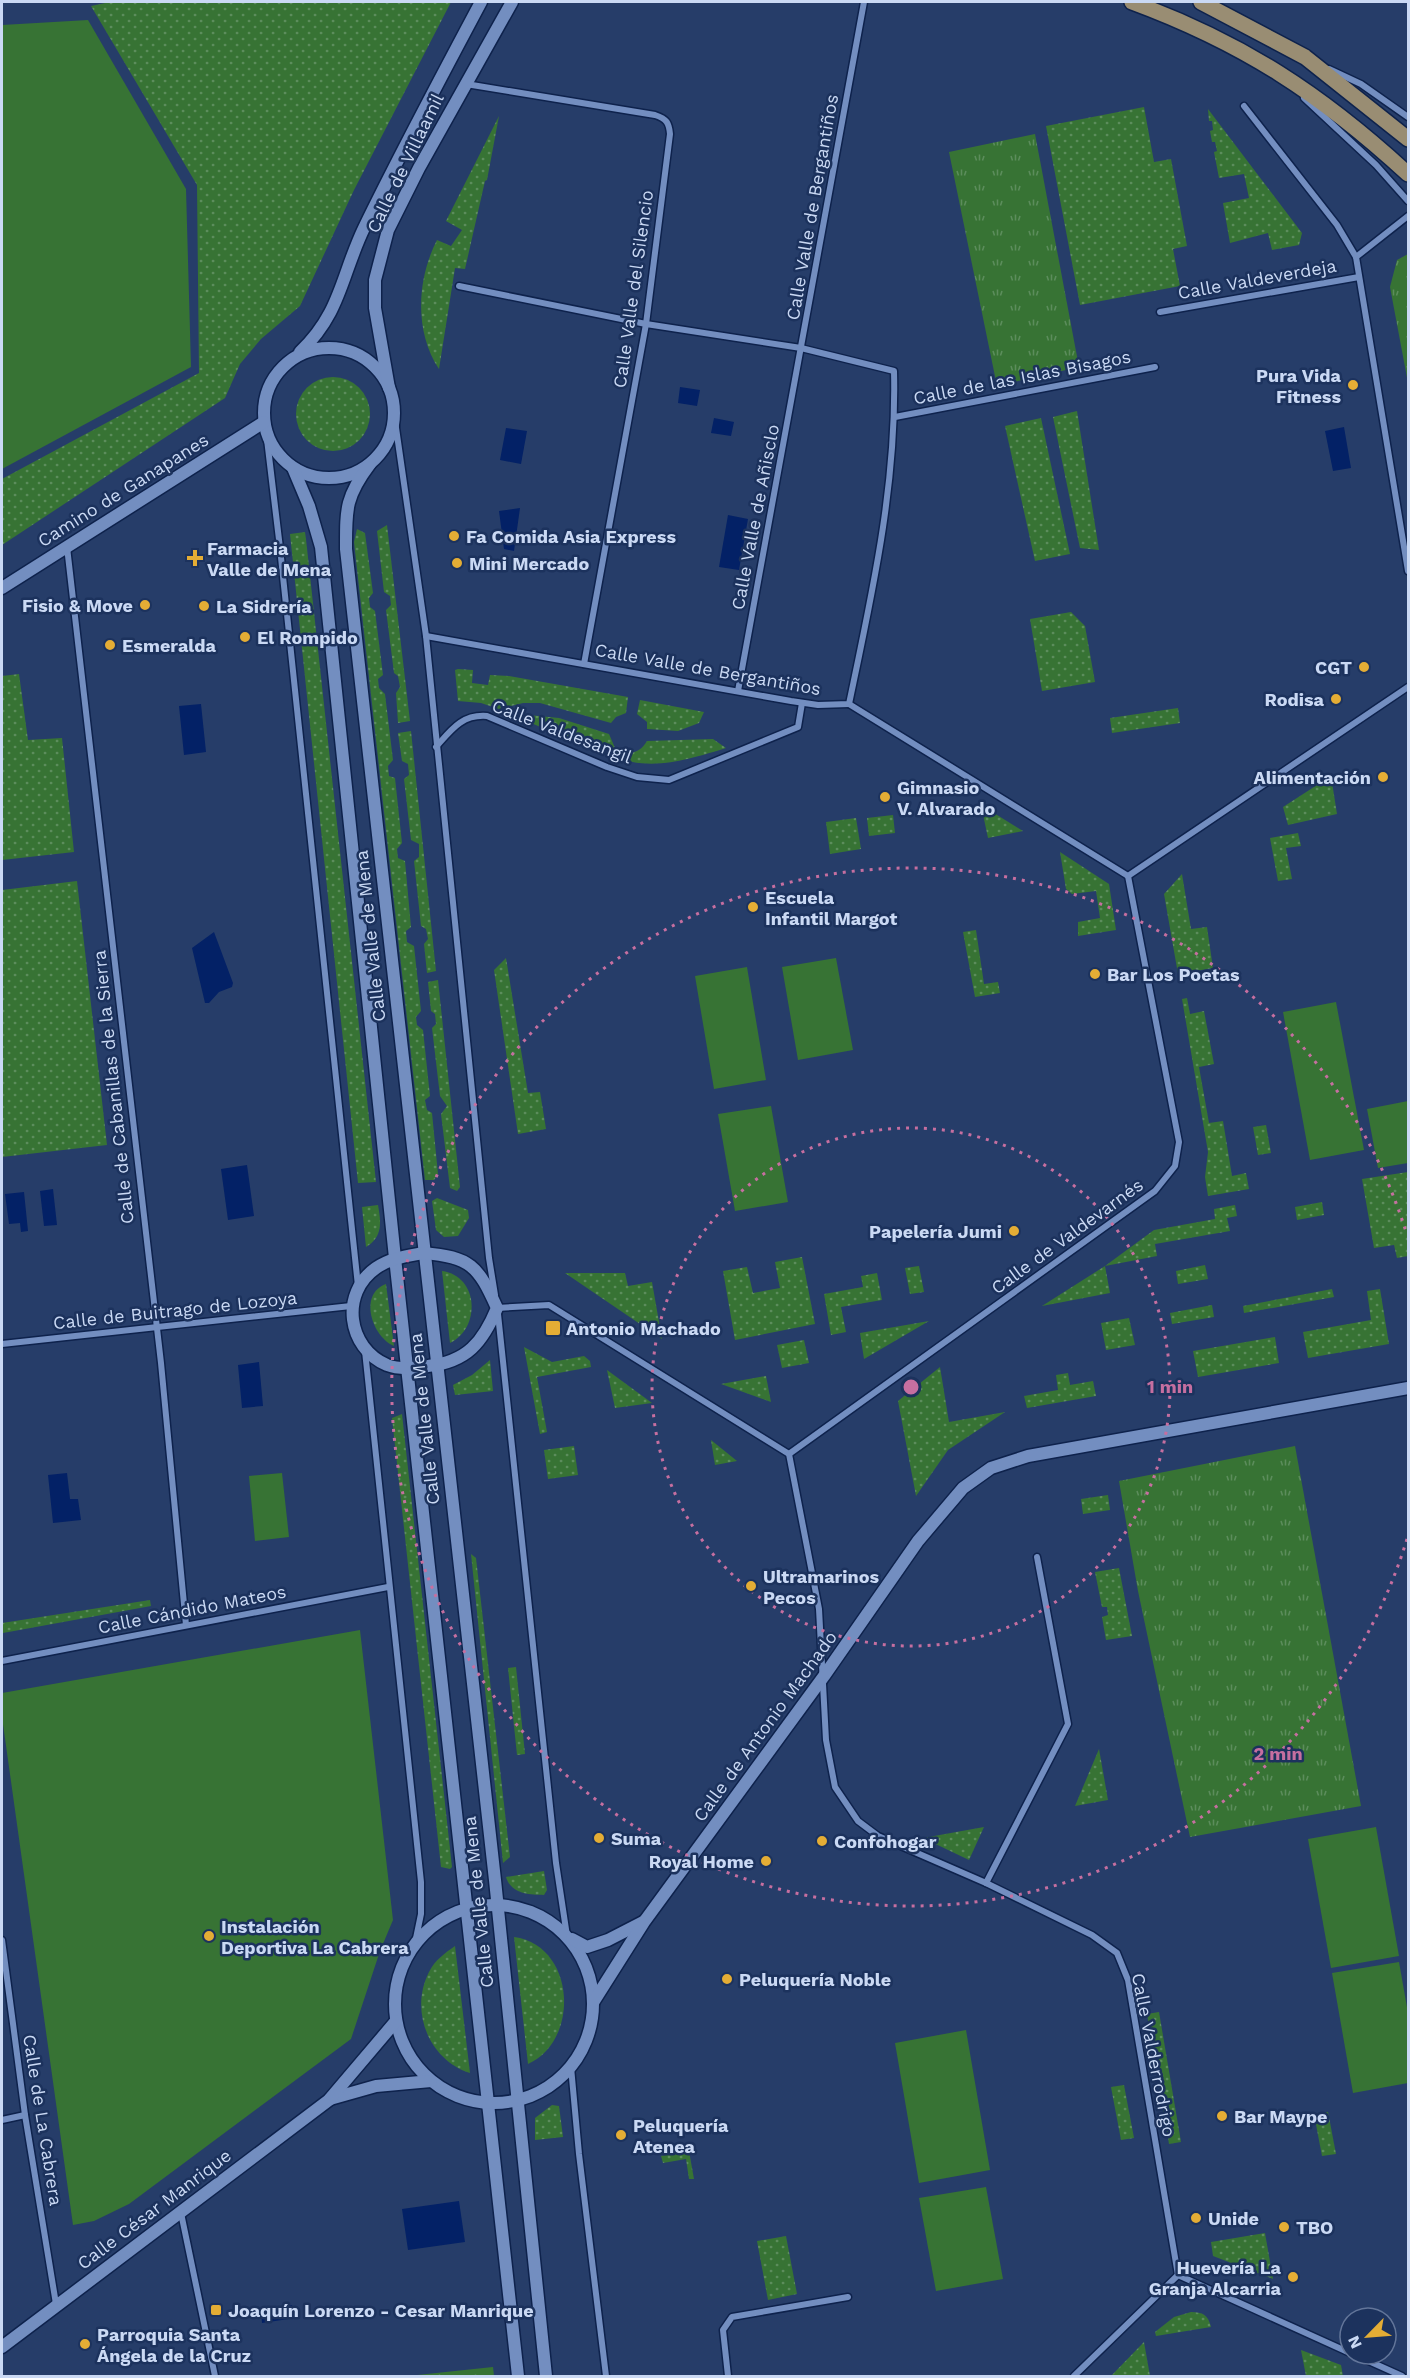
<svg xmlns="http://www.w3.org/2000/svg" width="1410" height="2378" font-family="'Work Sans',sans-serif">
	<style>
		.grass { fill: url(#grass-dots) }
		.park { fill: url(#park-tufts) }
		.pitch { fill: #377334 }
		.water { fill: #032166 }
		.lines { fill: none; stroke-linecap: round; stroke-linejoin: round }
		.street-casing { stroke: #0e224c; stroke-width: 9 }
		.secondary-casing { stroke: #0e224c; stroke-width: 15 }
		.primary-casing { stroke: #0e224c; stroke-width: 18 }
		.street { stroke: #738ec0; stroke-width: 6 }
		.secondary { stroke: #738ec0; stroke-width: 12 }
		.primary { stroke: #998d73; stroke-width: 15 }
		.ring { fill: none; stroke: #c66fa0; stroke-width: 3; stroke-dasharray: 3 6 }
		.poi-dot { fill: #e4ad35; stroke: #1c325d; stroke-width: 2 }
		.labels { text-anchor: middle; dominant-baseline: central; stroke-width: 5; stroke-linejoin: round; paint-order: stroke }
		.street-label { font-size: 18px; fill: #cad9f4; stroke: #1c325d }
		.poi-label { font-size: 18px; font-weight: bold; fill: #cad9f4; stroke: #1c325d; text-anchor: start }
		.centre { fill: #c66fa0; stroke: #1c325d; stroke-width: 3 }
		.ring-label { font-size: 18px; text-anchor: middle; font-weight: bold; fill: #c66fa0; stroke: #1c325d; stroke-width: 5; stroke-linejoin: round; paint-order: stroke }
	</style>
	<defs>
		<pattern id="grass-dots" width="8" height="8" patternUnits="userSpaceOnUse" patternTransform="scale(1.5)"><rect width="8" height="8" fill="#377334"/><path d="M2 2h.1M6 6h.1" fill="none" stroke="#5c8d5c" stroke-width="1.8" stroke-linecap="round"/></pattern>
		<pattern id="park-tufts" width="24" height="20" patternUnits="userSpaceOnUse" patternTransform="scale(1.5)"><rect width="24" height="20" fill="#377334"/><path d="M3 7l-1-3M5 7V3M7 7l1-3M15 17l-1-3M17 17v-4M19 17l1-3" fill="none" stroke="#5c8d5c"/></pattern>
	</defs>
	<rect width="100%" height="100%" fill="#263d69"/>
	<!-- grass -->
	<g class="grass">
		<path d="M110 2H451L354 190 300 306 261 339 240 364 225 398 2 545V479L199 373 197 185 91 6Z"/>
		<path d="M1144 107 1154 162 1171 159 1187 246 1173 249 1180 286 1080 305 1046 126Z"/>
		<path d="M1208 109 1302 233 1299 245 1272 250 1268 233 1230 243 1223 203 1249 198 1244 174 1219 178 1214 152 1217 151 1215 142H1212L1210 131 1213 130 1212 121H1209Z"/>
		<path d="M499 116 487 180 485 181 465 269 455 268 439 369C414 331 417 279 437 240L451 246 462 230 446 221Z"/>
		<circle cx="333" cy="414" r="37"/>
		<path d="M1077 411 1099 550 1080 548 1053 417Z"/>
		<path d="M1041 418 1070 554 1035 561 1005 426Z"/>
		<path d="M387 525 410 721 398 723 396 693 400 687 398 676 394 673 386 610 391 605 390 596 384 592 377 531Z"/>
		<path d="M357 529 365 533 373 593 369 598 370 607 375 611 383 675 378 679 379 688 385 694 393 760 388 766 389 776 395 778 402 843 397 849 398 858 405 861 411 927 406 931 407 942 414 946 421 1011 416 1017 417 1025 423 1030 430 1096 425 1100 427 1110 432 1113 438 1174 434 1180H425L354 542Z"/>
		<path d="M305 532 306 539 376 1182 358 1183 290 534Z"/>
		<path d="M1071 612 1085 626 1095 682 1042 691 1030 619Z"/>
		<path d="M458 669 473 670 472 683 488 685 490 675 509 676 628 697 626 713 616 717 611 723 540 703H523L499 709 481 703 458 701 455 670Z"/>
		<path d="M19 674 28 740 62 738 74 852 2 860V676Z"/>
		<path d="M640 700 704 712 699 723 678 731 647 729V722L637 714Z"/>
		<path d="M1178 708 1180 723 1112 733 1110 718Z"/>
		<path d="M518 714 559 718 609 734 615 748C629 756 639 754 647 741L713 739 726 748C647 773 632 768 559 734 547 729 526 723 518 714Z"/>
		<path d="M411 731 436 971 427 973 424 944 428 939 426 929 421 926 414 861 419 857V844L411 840 404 779 409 775 408 764 402 761 398 733Z"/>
		<path d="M1331 776 1337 814 1288 825 1283 807Z"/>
		<path d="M981 805 1023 831 988 838Z"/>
		<path d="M893 815 895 833 869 836 867 818Z"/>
		<path d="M856 818 861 849 830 854 826 822Z"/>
		<path d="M1298 833 1301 846 1286 848 1292 879 1278 881 1270 838Z"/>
		<path d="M1060 852 1109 884 1116 930 1078 936V922L1100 918 1096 891 1072 894 1066 889Z"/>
		<path d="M1182 874 1191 929 1207 927 1213 968 1178 974 1164 894Z"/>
		<path d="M77 881 107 1145 2 1157V890Z"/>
		<path d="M976 930 984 984 998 982 1000 993 975 997 963 932Z"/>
		<path d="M506 958 528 1093 540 1092 546 1129 518 1134 494 970Z"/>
		<path d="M438 980 460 1187 457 1191 450 1188 441 1114 447 1106 440 1096 432 1028 436 1024 435 1014 431 1011 428 982Z"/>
		<path d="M1187 998 1190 1014 1204 1011 1214 1064 1199 1067 1209 1123 1223 1121 1232 1176 1246 1173 1249 1189 1208 1196 1205 1177 1208 1152 1182 999Z"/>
		<path d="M1266 1125 1271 1153 1258 1155 1253 1127Z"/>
		<path d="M1408 1172V1256L1397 1258 1394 1245 1374 1248 1362 1179Z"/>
		<path d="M437 1198 468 1210 469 1218 458 1236 444 1237 436 1230 432 1201Z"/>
		<path d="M1322 1202 1324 1215 1297 1220 1295 1207Z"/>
		<path d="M378 1205C381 1222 383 1237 366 1247L362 1207Z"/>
		<path d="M1235 1205 1237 1216 1227 1218 1230 1231 1155 1244 1157 1256 1105 1266 1110 1293 1042 1306 1105 1266 1154 1230 1215 1219 1214 1209Z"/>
		<path d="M802 1257 815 1324 735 1340 723 1271 747 1267 753 1293 780 1288 775 1262Z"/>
		<path d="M1205 1265 1208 1279 1178 1284 1176 1271Z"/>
		<path d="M919 1266 924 1292 910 1294 905 1268Z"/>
		<path d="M442 1271C479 1276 481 1328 450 1343Z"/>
		<path d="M565 1273H625L628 1286 652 1282 662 1339Z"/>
		<path d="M877 1273 882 1300 841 1307 846 1332 831 1335 824 1294 863 1287 861 1276Z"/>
		<path d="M386 1284 394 1346C372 1337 358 1294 386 1284Z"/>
		<path d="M1332 1289 1334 1297 1244 1313 1243 1306Z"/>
		<path d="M1380 1289 1389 1344 1308 1358 1303 1332 1371 1320 1367 1291Z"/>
		<path d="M1212 1305 1214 1317 1172 1324 1170 1313Z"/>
		<path d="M1129 1318 1135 1345 1106 1350 1101 1323Z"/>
		<path d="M929 1321 864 1359 860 1333Z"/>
		<path d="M1275 1337 1279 1363 1198 1377 1193 1351Z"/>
		<path d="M804 1340 809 1363 782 1368 777 1345Z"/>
		<path d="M524 1347 552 1362 584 1356 590 1361 591 1367 537 1377 547 1432 540 1434Z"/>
		<path d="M490 1360 493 1391 455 1395 453 1385 472 1375Z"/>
		<path d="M940 1367 949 1422 1005 1412 948 1450 916 1496 898 1401Z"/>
		<path d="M607 1370 652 1403 615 1408Z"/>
		<path d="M1068 1373 1070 1385 1093 1381 1096 1396 1027 1408 1024 1396 1058 1390 1056 1375Z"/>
		<path d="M766 1376 771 1402 721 1384Z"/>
		<path d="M402 1414 452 1867 450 1869 441 1867 392 1418Z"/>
		<path d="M711 1440 737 1461 715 1465Z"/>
		<path d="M574 1446 578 1475 548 1479 544 1450Z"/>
		<path d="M1108 1495 1110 1510 1083 1514 1081 1499Z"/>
		<path d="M471 1554 476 1558 510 1857 503 1863Z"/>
		<path d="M1119 1568 1132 1636 1106 1640 1102 1617 1108 1615 1107 1607H1102L1095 1572Z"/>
		<path d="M150 1600 151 1606 3 1633 2 1623Z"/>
		<path d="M516 1667 525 1754 517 1755 508 1668Z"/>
		<path d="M1099 1749 1108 1800 1075 1806Z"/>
		<path d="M984 1827 969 1860 923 1838Z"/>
		<path d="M544 1871 547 1890 544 1895C529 1895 511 1894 506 1877Z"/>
		<path d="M514 1937C575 1945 581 2040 528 2064Z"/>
		<path d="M455 1946 470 2073C429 2060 409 2011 429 1972 435 1960 445 1953 455 1946Z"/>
		<path d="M1159 2012 1181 2142 1169 2144 1147 2014Z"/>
		<path d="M1124 2085 1134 2138 1121 2140 1111 2087Z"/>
		<path d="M552 2105 559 2106 563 2137 535 2140V2118Z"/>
		<path d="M1328 2112 1336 2154 1322 2156 1314 2114Z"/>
		<path d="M689 2151 694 2179H689L686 2159 663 2163 661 2156Z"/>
		<path d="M1265 2233 1273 2279 1213 2256 1211 2242Z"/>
		<path d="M786 2236 797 2294 768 2300 757 2241Z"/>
		<path d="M1191 2312C1203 2312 1208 2315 1211 2327L1156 2336 1155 2332 1174 2317Z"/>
		<path d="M1144 2342 1150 2376H1111Z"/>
		<path d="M1301 2350 1341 2365 1343 2376H1306Z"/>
	</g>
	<!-- park -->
	<g class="park">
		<path d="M1035 134 1079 367 997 386 949 152Z"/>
		<path d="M1408 254V383L1390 287 1397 260Z"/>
		<path d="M1295 1446 1361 1806 1190 1837 1138 1591 1119 1481Z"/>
		<path d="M493 2367 494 2376H408Z"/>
	</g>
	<!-- pitch -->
	<g class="pitch">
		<path d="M88 20 186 189 191 367 2 469V25Z"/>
		<path d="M836 958 853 1050 798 1060 782 967Z"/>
		<path d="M747 967 766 1080 714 1089 695 976Z"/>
		<path d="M1336 1002 1364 1150 1310 1160 1283 1012Z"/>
		<path d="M1408 1101V1163L1378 1168 1367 1109Z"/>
		<path d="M771 1106 788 1202 735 1211 718 1114Z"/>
		<path d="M282 1473 289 1537 255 1541 249 1476Z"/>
		<path d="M360 1630 393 1920 380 1951 351 2039 129 2204 94 2221 73 2225 2 1717V1693Z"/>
		<path d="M1376 1827 1399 1956 1331 1968 1308 1839Z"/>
		<path d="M1399 1962 1408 2013V2083L1353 2093 1332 1973Z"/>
		<path d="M966 2030 990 2170 919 2183 895 2043Z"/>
		<path d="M986 2187 1003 2279 936 2291 919 2198Z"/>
	</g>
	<!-- water -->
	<g class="water">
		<path d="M680 387 700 390 697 406 678 403Z"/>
		<path d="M714 418 734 422 731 436 711 433Z"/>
		<path d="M1344 427 1351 468 1333 471 1325 431Z"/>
		<path d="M506 428 527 431 521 464 500 460Z"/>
		<path d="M520 508 514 551 504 549 499 511Z"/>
		<path d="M728 515 748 519 739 570 719 567Z"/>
		<path d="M201 704 206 752 184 755 179 706Z"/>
		<path d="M214 932 233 983 232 987 219 992 209 1003H205L192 948Z"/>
		<path d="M247 1165 254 1216 228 1220 221 1169Z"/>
		<path d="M53 1189 57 1225 44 1226 40 1191Z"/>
		<path d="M24 1192 28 1231 21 1232 20 1223 9 1224 5 1194Z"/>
		<path d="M259 1362 263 1406 242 1408 238 1365Z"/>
		<path d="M67 1473 70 1499H78L81 1520 53 1523 48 1475Z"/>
		<path d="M459 2201 465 2242 408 2250 402 2209Z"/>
		<path d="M292 2305 295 2318 262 2323 261 2310Z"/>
	</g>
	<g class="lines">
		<!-- street casing -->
		<g class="street-casing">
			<g id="street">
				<path d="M1329 69 1361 84 1408 117"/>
				<path d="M466 84 655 115C667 119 669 123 670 134L646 324 584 664"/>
				<path d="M1304 98 1376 165 1408 201"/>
				<path d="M1244 106 1337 225 1356 257"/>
				<path d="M1408 216 1356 257 1408 571"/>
				<path d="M1160 312 1359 277"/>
				<path d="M394 414 426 636 489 1258 495 1295"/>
				<path d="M895 417 1155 367"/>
				<path d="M266 431 280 548 358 1286"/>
				<path d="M67 547 161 1363 186 1625"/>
				<path d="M426 636 791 701 818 705 849 704C872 594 897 484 894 371L801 348 646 324 459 286"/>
				<path d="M738 691 864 2"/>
				<path d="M849 704 1128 876"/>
				<path d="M436 747C451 730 462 714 487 716L607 767 637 777 669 780 798 727 802 703"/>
				<path d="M1128 876 1408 687"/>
				<path d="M497 1308 549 1305 789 1454 819 1609 826 1740 835 1787 858 1821 878 1836 986 1883 1092 1935 1117 1953 1128 1980 1178 2275"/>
				<path d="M498 1314 556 1863 567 1936"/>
				<path d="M2 1344 351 1306"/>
				<path d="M365 1351 421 1882V1914L415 1943"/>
				<path d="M789 1454 1155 1191 1175 1166 1179 1142 1128 876"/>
				<path d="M2 1661 388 1587"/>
				<path d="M986 1883 1068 1724 1037 1557"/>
				<path d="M2 1940 25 2115 56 2304"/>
				<path d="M571 2067 579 2154 606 2376"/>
				<path d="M2 2120 25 2115"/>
				<path d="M181 2213 215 2376"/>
				<path d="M1178 2275 1350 2353"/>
				<path d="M1353 2354 1402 2376"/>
				<path d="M728 2376 723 2330 732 2317 848 2297"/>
				<path d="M1074 2376 1178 2275"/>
			</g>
		</g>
		<!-- secondary casing -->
		<g class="secondary-casing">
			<g id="secondary">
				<circle cx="329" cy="413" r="65"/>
				<path d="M300 352C341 313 341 276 364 228 401 152 441 77 481 2"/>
				<path d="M389 388 375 308V280L388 230 419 168 512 2"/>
				<path d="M370 464C345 497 346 510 346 549L495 1880 546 2376"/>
				<path d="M293 468 309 506 321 547 395 1258 518 2376"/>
				<path d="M2 588 264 422"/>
				<path d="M423 1253C471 1257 478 1266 497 1308 483 1342 467 1362 428 1366 415 1368 400 1370 387 1365 347 1348 340 1293 376 1268 390 1258 407 1256 423 1253Z"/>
				<circle cx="494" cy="2004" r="99"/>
				<path d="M572 1939 587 1947 608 1940 643 1922"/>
				<path d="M594 2001 644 1922 824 1676 918 1541 963 1488 991 1468 1028 1456 1408 1388"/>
				<path d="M330 2099 376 2086 431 2081"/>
				<path d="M2 2347 329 2100 396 2021"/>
			</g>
		</g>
		<!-- primary casing -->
		<g class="primary-casing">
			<g id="primary">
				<path d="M1132 2C1243 43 1321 94 1408 174"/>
				<path d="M1201 2 1305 57 1408 139"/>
			</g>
		</g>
		<!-- street -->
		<use href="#street" class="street"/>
		<!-- secondary -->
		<use href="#secondary" class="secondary"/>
		<!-- primary -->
		<use href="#primary" class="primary"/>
	</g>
	<!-- distance rings -->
	<g class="ring">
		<circle cx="911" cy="1387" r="259"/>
		<path d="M1407 1539A519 519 0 1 1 1407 1235"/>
	</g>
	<!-- markers -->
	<g class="poi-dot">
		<circle cx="1353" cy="385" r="6"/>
		<circle cx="454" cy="536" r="6"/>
		<path d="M192 549h6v6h6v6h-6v6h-6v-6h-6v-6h6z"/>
		<circle cx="457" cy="563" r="6"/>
		<circle cx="145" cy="605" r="6"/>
		<circle cx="204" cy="606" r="6"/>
		<circle cx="245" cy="637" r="6"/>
		<circle cx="110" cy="645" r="6"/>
		<circle cx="1364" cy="667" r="6"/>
		<circle cx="1336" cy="699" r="6"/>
		<circle cx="1383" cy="777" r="6"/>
		<circle cx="885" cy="797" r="6"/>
		<circle cx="753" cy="907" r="6"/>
		<circle cx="1095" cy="974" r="6"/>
		<circle cx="1014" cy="1231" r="6"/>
		<rect x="545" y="1320" width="16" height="16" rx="3"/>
		<circle cx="751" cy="1586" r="6"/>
		<circle cx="599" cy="1838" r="6"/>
		<circle cx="822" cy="1841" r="6"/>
		<circle cx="766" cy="1861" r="6"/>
		<circle cx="209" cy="1936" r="6"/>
		<circle cx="727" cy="1979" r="6"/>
		<circle cx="1222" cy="2116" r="6"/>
		<circle cx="621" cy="2135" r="6"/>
		<circle cx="1196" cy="2218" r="6"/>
		<circle cx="1284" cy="2227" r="6"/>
		<circle cx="1293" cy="2277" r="6"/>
		<rect x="210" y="2304" width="12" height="12" rx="3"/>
		<circle cx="85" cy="2344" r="6"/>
	</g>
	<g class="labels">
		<!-- street labels -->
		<g class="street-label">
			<text transform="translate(405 163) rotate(-64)">Calle de Villaamil</text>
			<text transform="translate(812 207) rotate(-80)">Calle Valle de Bergantiños</text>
			<text transform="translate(1257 279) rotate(-10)">Calle Valdeverdeja</text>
			<text transform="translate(633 289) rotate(-82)">Calle Valle del Silencio</text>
			<text transform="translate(1022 377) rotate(-11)">Calle de las Islas Bisagos</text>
			<text transform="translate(123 490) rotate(-32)">Camino de Ganapanes</text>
			<text transform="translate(755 517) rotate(-79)">Calle Valle de Añisclo</text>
			<text transform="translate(708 669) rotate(10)">Calle Valle de Bergantiños</text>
			<text transform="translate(562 731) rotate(21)">Calle Valdesangil</text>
			<text transform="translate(370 936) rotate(-96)">Calle Valle de Mena</text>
			<text transform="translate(113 1087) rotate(-96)">Calle de Cabanillas de la Sierra</text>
			<text transform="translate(1067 1236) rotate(-36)">Calle de Valdevarnés</text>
			<text transform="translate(175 1310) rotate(-6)">Calle de Buitrago de Lozoya</text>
			<text transform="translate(424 1419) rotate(-96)">Calle Valle de Mena</text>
			<text transform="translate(192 1609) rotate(-11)">Calle Cándido Mateos</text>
			<text transform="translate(765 1726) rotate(-54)">Calle de Antonio Machado</text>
			<text transform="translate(478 1902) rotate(-96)">Calle Valle de Mena</text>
			<text transform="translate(1154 2055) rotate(79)">Calle Valderrodrigo</text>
			<text transform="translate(43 2120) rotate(81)">Calle de La Cabrera</text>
			<text transform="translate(154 2209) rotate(-37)">Calle César Manrique</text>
		</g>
		<!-- poi labels -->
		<g class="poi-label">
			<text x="1341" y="375" text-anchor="end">Pura Vida<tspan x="1341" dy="21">Fitness</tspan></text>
			<text x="466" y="536">Fa Comida Asia Express</text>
			<text x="207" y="548">Farmacia<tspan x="207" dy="21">Valle de Mena</tspan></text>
			<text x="469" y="563">Mini Mercado</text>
			<text x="133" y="605" text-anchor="end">Fisio &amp; Move</text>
			<text x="216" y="606">La Sidrería</text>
			<text x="257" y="637">El Rompido</text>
			<text x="122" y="645">Esmeralda</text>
			<text x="1352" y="667" text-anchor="end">CGT</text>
			<text x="1324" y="699" text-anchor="end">Rodisa</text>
			<text x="1371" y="777" text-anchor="end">Alimentación</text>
			<text x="897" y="787">Gimnasio<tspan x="897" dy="21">V. Alvarado</tspan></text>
			<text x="765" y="897">Escuela<tspan x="765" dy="21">Infantil Margot</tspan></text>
			<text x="1107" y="974">Bar Los Poetas</text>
			<text x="1002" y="1231" text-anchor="end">Papelería Jumi</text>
			<text x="566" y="1328">Antonio Machado</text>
			<text x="763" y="1576">Ultramarinos<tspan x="763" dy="21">Pecos</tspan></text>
			<text x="611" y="1838">Suma</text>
			<text x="834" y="1841">Confohogar</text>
			<text x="754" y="1861" text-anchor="end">Royal Home</text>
			<text x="221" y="1926">Instalación<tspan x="221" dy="21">Deportiva La Cabrera</tspan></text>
			<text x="739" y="1979">Peluquería Noble</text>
			<text x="1234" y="2116">Bar Maype</text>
			<text x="633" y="2125">Peluquería<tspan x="633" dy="21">Atenea</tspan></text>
			<text x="1208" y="2218">Unide</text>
			<text x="1296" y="2227">TBO</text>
			<text x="1281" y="2267" text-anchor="end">Huevería La<tspan x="1281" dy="21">Granja Alcarria</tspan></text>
			<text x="228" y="2310">Joaquín Lorenzo - Cesar Manrique</text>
			<text x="97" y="2334">Parroquia Santa<tspan x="97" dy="21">Ángela de la Cruz</tspan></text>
		</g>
	</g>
	<circle cx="911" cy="1387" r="9" class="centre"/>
	<g class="ring-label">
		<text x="1170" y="1393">1 min</text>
		<text x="1278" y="1760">2 min</text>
	</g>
	<!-- border -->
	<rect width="1410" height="2378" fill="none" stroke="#cad9f4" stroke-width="6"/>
	<!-- north arrow -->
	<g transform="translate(1368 2336) rotate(245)"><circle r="28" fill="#1c325d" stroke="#627599" stroke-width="1.5"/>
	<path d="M0-4.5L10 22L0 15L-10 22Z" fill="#e4ad35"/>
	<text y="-9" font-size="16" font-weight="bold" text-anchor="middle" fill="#cad9f4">N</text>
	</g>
</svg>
